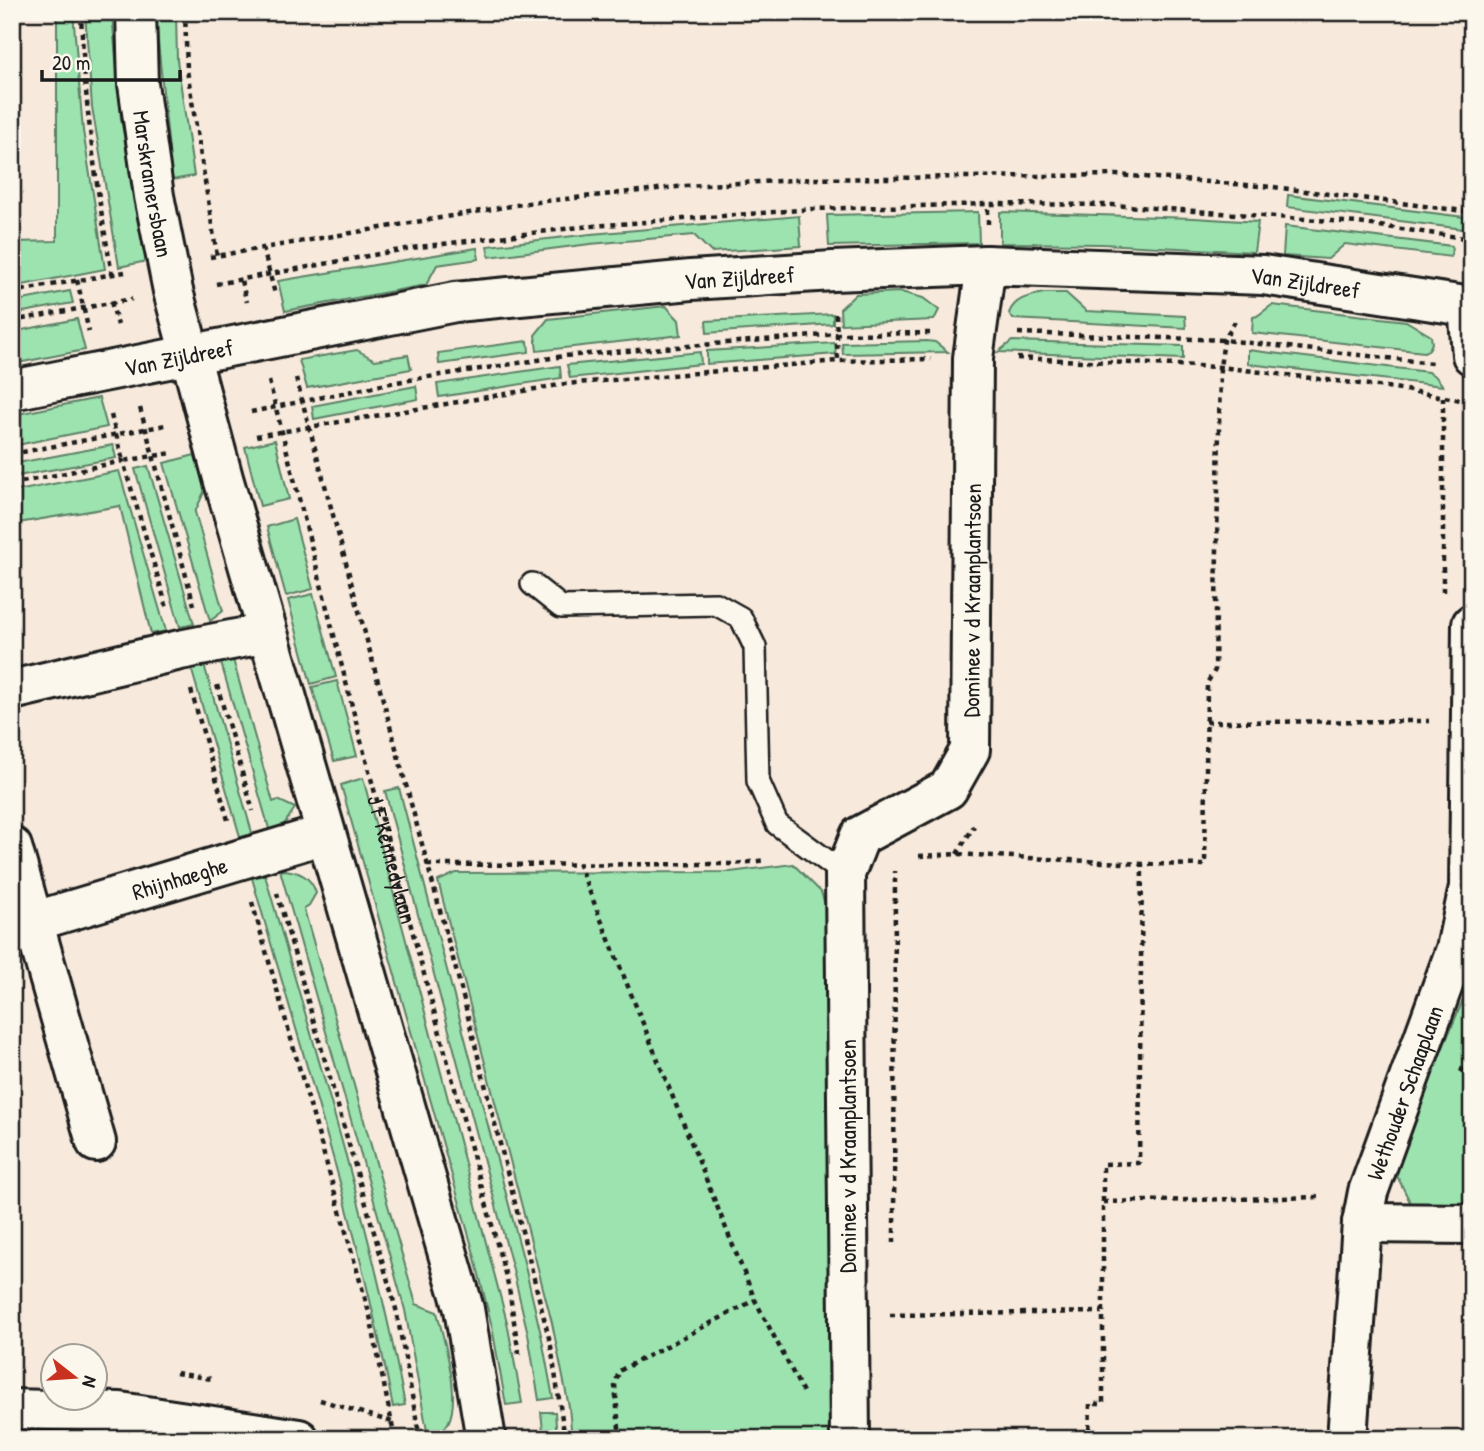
<svg xmlns="http://www.w3.org/2000/svg" width="1484" height="1451" font-family="'Patrick Hand',sans-serif">
	<style>
		.green { fill: #9de3b0; stroke: #5c8066; stroke-width: 2 }
		.lines { fill: none; stroke-linecap: round; stroke-linejoin: round }
		.service-casing { stroke: #1c1c1c; stroke-width: 26 }
		.minor-casing { stroke: #1c1c1c; stroke-width: 44 }
		.path { stroke: #1c1c1c; stroke-width: 4.5; stroke-dasharray: 5 5; stroke-linecap: butt }
		.service { stroke: #fbf7ec; stroke-width: 21 }
		.minor { stroke: #fbf7ec; stroke-width: 38 }
		.labels { text-anchor: middle; dominant-baseline: central; stroke-width: 7; stroke-linejoin: round; paint-order: stroke }
		.street-label { font-size: 23px; fill: #1c1c1c; stroke: #fbf7ec }
	</style>
	<rect width="100%" height="100%" fill="#f7eadc"/>
	<filter id="ink" filterUnits="userSpaceOnUse"><feTurbulence type="fractalNoise" baseFrequency=".0143" numOctaves="2"/><feDisplacementMap in="SourceGraphic" scale="14" xChannelSelector="R" yChannelSelector="G"/><feConvolveMatrix kernelMatrix="1 2 1 2 8 2 1 2 1" color-interpolation-filters="sRGB"/></filter>
	<g filter="url(#ink)">
		<!-- green -->
		<g class="green">
			<path d="M57 12H73L83 131 105 269 12 287V242L57 241Z"/>
			<path d="M85 12H112L121 119 147 261 119 267 92 107Z"/>
			<path d="M155 12H176L177 60 194 176 172 180Z"/>
			<path d="M1288 195 1472 218V230L1287 207Z"/>
			<path d="M978 212 979 243 829 246 827 215Z"/>
			<path d="M1000 212 1194 218 1258 222 1254 252 1102 244 1000 243Z"/>
			<path d="M799 216 801 246 711 252 694 235 590 244 489 257 487 246 591 234Z"/>
			<path d="M1285 226 1452 246 1451 257 1345 244 1328 259 1283 256Z"/>
			<path d="M477 248 479 259 437 265 426 285 285 311 278 281Z"/>
			<path d="M70 291 73 303 12 314V302Z"/>
			<path d="M901 292 923 298 939 310 934 320 841 324 840 309 856 294Z"/>
			<path d="M1044 293H1066L1086 311 1185 316 1186 328 1013 319 1009 313C1015 298 1029 296 1044 293Z"/>
			<path d="M1272 305 1406 321 1431 336 1432 343 1429 350 1424 352 1252 333 1253 317 1257 316Z"/>
			<path d="M666 306 679 320 681 335 537 351 535 335 548 319Z"/>
			<path d="M833 314V324L707 333 706 321Z"/>
			<path d="M77 319 85 350 12 364V332Z"/>
			<path d="M528 341 529 352 439 364 438 353Z"/>
			<path d="M927 341 935 342 948 352 843 354 842 343Z"/>
			<path d="M1012 341 1183 346V359L998 352Z"/>
			<path d="M835 343 836 354 707 364V351Z"/>
			<path d="M357 350 375 360 408 355 411 369 307 388 299 360Z"/>
			<path d="M1248 350 1428 372 1436 377 1443 386 1248 364Z"/>
			<path d="M700 352 701 364 570 378 567 365Z"/>
			<path d="M560 366 561 378 439 397 437 384Z"/>
			<path d="M416 386 418 399 314 419 312 406Z"/>
			<path d="M99 398 107 427 12 446V415Z"/>
			<path d="M275 440 289 499 260 506 245 447Z"/>
			<path d="M113 445 116 458 12 477V464Z"/>
			<path d="M195 455 205 490 195 512 223 611 210 621 164 463Z"/>
			<path d="M148 466 194 624 180 627 135 469Z"/>
			<path d="M119 471 166 631 151 634 120 506 12 524V492Z"/>
			<path d="M294 519 313 589 286 596 267 527Z"/>
			<path d="M313 594 336 677 311 684 288 600Z"/>
			<path d="M219 656H232L273 802 278 800 295 808 285 823 270 832Z"/>
			<path d="M203 661 253 836 241 840 190 664Z"/>
			<path d="M337 681 357 756 334 761 312 687Z"/>
			<path d="M363 778 507 1322 522 1403 506 1405 492 1327 473 1250 341 785Z"/>
			<path d="M399 788 524 1262 542 1339 553 1398 539 1400 528 1334 512 1266 385 791Z"/>
			<path d="M793 864 821 892 828 914 831 1439H572L569 1407 552 1323 438 881 456 873 730 872Z"/>
			<path d="M280 870C297 870 311 876 316 893L308 907 304 909 416 1304 437 1312C443 1339 471 1423 435 1434L427 1431 405 1310Z"/>
			<path d="M265 875C315 1050 371 1225 405 1405L393 1407C359 1228 302 1053 252 878Z"/>
			<path d="M1472 990V1205L1412 1206 1393 1168 1462 1002Z"/>
			<path d="M541 1412H555L557 1439H544Z"/>
		</g>
		<g class="lines">
			<!-- service casing -->
			<g class="service-casing">
				<path id="service" d="M532 584 561 607 716 604 741 618 755 647 758 781 777 824 845 874"/>
			</g>
			<!-- minor casing -->
			<g class="minor-casing">
				<g id="minor">
					<path id="s2" d="M136 12 138 84 154 196 173 291 223 478 464 1309 486 1439"/>
					<path d="M1468 306 1472 355"/>
					<path id="s3" d="M12 390 455 302 691 280 833 271 986 265 1263 275 1472 307"/>
					<path d="M12 690 180 650 267 633"/>
					<path d="M12 847 96 1142"/>
					<path id="s4" d="M12 928 325 834"/>
					<path d="M1362 1223 1472 1224"/>
					<path d="M12 1409 120 1412 299 1439"/>
					<path id="s5" d="M850 1439 845 874 860 836 948 789 970 750 973 358 986 265"/>
					<path id="s6" d="M1347 1439 1362 1223 1368 1192 1456 949 1469 887 1472 624"/>
				</g>
			</g>
			<!-- path -->
			<g class="path">
				<path d="M81 12C84 101 96 187 112 274"/>
				<path d="M185 12 187 70 217 256"/>
				<path d="M988 224V204"/>
				<path d="M1465 237 1466 264"/>
				<path d="M263 248 275 294"/>
				<path d="M210 257 528 203 686 186 814 179 1117 175 1273 187 1472 212"/>
				<path d="M77 280 89 332"/>
				<path d="M241 281 247 302"/>
				<path d="M216 284 411 248 580 227 813 209 988 204 1113 205 1358 223 1472 239"/>
				<path d="M12 292 125 272"/>
				<path d="M111 302 118 325"/>
				<path d="M836 314 838 361"/>
				<path d="M12 321 132 299"/>
				<path d="M1018 333 1224 340 1432 363"/>
				<path d="M1017 358 1220 367 1394 388 1472 402"/>
				<path d="M296 378 459 981 551 1346 565 1439"/>
				<path id="s1" d="M269 381 362 745 509 1288 519 1355"/>
				<path d="M1443 397V592"/>
				<path d="M140 408 194 605"/>
				<path d="M251 412 396 382 564 356 838 334 933 333"/>
				<path d="M111 415 123 461 172 453"/>
				<path d="M256 436 565 384 838 361 931 359"/>
				<path d="M12 454 166 425"/>
				<path d="M12 484 123 461 167 608"/>
				<path d="M217 685 253 811"/>
				<path d="M191 690 228 820"/>
				<path d="M1206 722 1429 721"/>
				<path d="M957 854 974 826"/>
				<path d="M919 856 957 854 1142 864"/>
				<path d="M578 863 755 1300 805 1396"/>
				<path d="M427 865 734 864 766 860"/>
				<path d="M277 893 396 1309 420 1439"/>
				<path d="M252 902 370 1316 395 1439"/>
				<path d="M1461 1072 1472 1047"/>
				<path d="M1103 1202 1322 1197"/>
				<path d="M894 1243 895 871"/>
				<path d="M890 1315 1102 1312"/>
				<path d="M176 1373 212 1379"/>
				<path d="M320 1400 392 1422"/>
				<path d="M620 1439 615 1386 619 1371 755 1300"/>
				<path d="M1089 1439 1090 1404H1103V1164L1139 1163 1142 864 1205 865 1207 683 1215 670 1220 367 1224 340 1237 318"/>
			</g>
			<!-- service -->
			<use href="#service" class="service"/>
			<!-- minor -->
			<use href="#minor" class="minor"/>
		</g>
	</g>
	<g class="labels">
		<!-- street labels -->
		<g class="street-label">
			<text stroke="none"><textPath href="#s2" startOffset="173">Marskramersbaan</textPath></text>
			<text stroke="none"><textPath href="#s3" startOffset="737">Van Zijldreef</textPath></text>
			<text stroke="none"><textPath href="#s3" startOffset="1304">Van Zijldreef</textPath></text>
			<text stroke="none"><textPath href="#s3" startOffset="170">Van Zijldreef</textPath></text>
			<text stroke="none"><textPath href="#s5" startOffset="900">Dominee v d Kraanplantsoen</textPath></text>
			<text stroke="none"><textPath href="#s1" startOffset="494">J F Kennedylaan</textPath></text>
			<text stroke="none"><textPath href="#s4" startOffset="175">Rhijnhaeghe</textPath></text>
			<text stroke="none"><textPath href="#s6" startOffset="354">Wethouder Schaaplaan</textPath></text>
			<text transform="translate(847 1156) rotate(-90)">Dominee v d Kraanplantsoen</text>
		</g>
	</g>
	<!-- margin -->
	<rect width="1484" height="1451" fill="none" stroke="#fbf7ec" stroke-width="42"/>
	<rect x="21" y="21" width="1442" height="1409" fill="none" stroke="#1c1c1c" stroke-width="2.5" filter="url(#ink)"/>
	<!-- north arrow -->
	<g transform="translate(74 1377) rotate(107)"><circle r="33" fill="#fbf7ec" stroke="#a29f99" stroke-width="2"/>
	<path d="M0-5L12 26L0 18L-12 26Z" fill="#c8321e"/>
	<text y="-10" font-size="19" font-weight="bold" text-anchor="middle" fill="#1c1c1c">N</text>
	</g>
	<!-- scale -->
	<path d="M42 70v10h138v-10" fill="none" stroke="#1c1c1c" stroke-width="3.5"/>
	<text x="52" y="70" font-size="21" fill="#1c1c1c" stroke="#fbf7ec" stroke-width="5" paint-order="stroke">20 m</text>
</svg>
